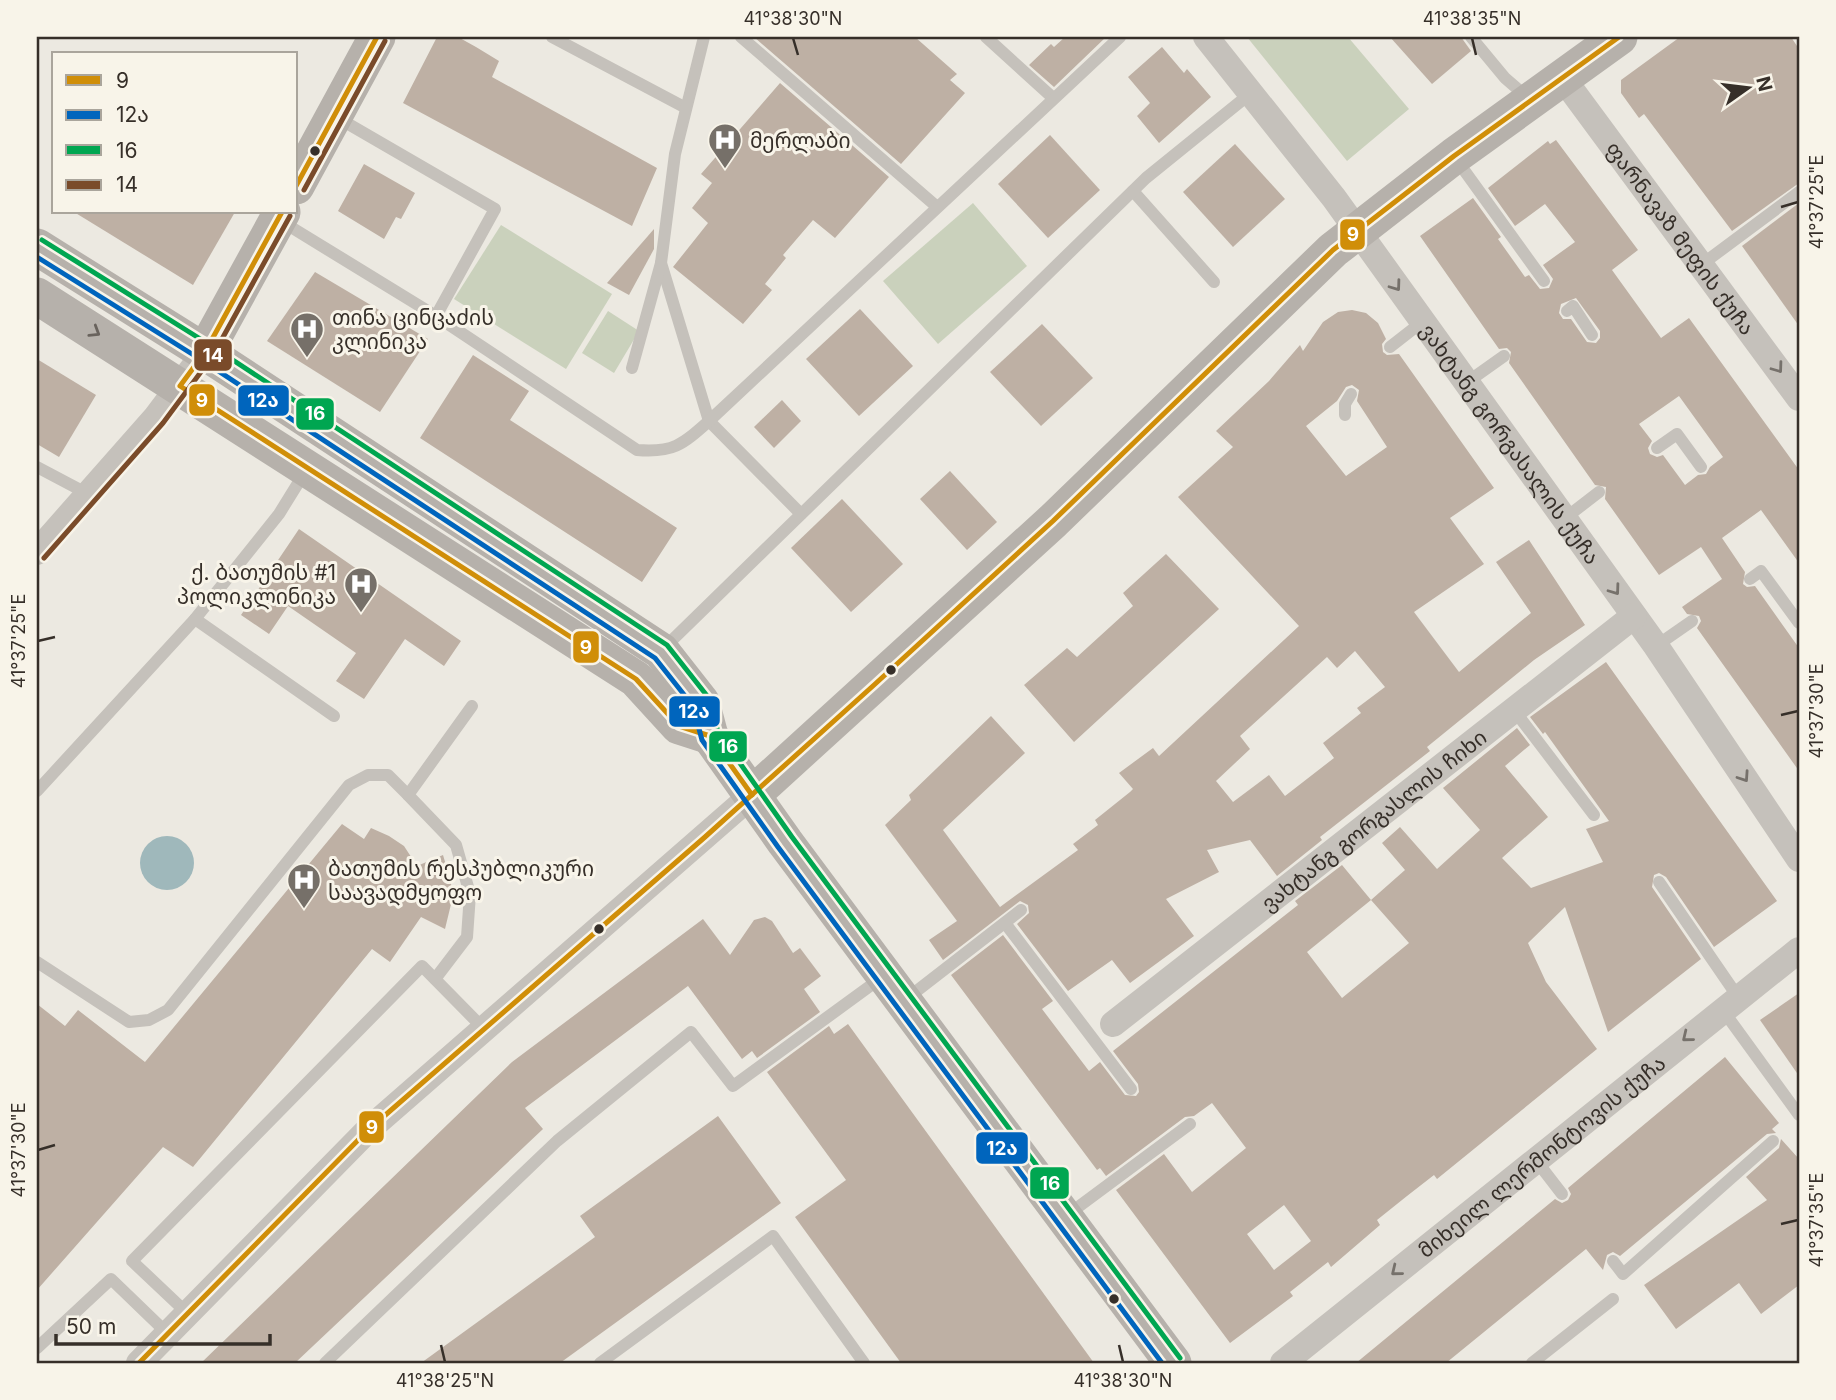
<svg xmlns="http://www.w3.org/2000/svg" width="1836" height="1400" font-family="Inter,'Noto Sans Georgian',sans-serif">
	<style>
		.green { fill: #cad1bc }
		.water { fill: #9fb8bb }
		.building { fill: #beb0a4; fill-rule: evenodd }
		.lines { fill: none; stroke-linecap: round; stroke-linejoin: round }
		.lane { stroke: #c5c1bb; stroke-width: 12 }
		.street { stroke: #c5c1bb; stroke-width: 26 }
		.secondary { stroke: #b6b1ab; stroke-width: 37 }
		.bus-1-casing { stroke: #f8f4e9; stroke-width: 10 }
		.bus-2-casing { stroke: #f8f4e9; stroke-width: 10 }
		.bus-3-casing { stroke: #f8f4e9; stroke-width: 10 }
		.bus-4-casing { stroke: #f8f4e9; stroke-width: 10 }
		.bus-1 { stroke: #d08e08; stroke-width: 5 }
		.bus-2 { stroke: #0065bd; stroke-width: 5 }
		.bus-3 { stroke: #00a651; stroke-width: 5 }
		.bus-4 { stroke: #7a4b2a; stroke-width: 5 }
		.oneway { stroke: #76716b }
		.oneway2 { stroke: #69635d }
		.ticks { fill: none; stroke: #362f29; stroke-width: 2.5 }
		.bus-dot { fill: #362f29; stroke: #f8f4e9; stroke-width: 2.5 }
		.labels { text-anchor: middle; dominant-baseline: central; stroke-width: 6; stroke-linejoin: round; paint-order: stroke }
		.poi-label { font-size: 21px; fill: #362f29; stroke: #f8f4e9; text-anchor: start }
		.street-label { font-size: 21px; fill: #362f29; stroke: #f8f4e9 }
		.line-badge { stroke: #f8f4e9; stroke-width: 2.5 }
		.badge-label { font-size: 19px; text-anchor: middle; font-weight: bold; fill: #fff }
		.neatline { fill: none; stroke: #362f29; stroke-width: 2.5 }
		.ticks-label { font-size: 18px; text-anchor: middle; fill: #362f29 }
	</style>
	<rect width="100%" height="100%" fill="#ece9e1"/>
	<!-- green -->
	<g class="green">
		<path d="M1247 37H1348L1409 109 1347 161Z"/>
		<path d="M973 203 1027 266 938 344 883 281Z"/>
		<path d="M501 225 612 294 566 369 454 299Z"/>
		<path d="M608 311 639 331 614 373 582 353Z"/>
	</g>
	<!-- water -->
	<circle class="water" cx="167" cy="863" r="27"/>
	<!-- building -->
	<g class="building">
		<path d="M437 37H458L476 47 499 61 492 77 657 168 632 226 403 103Z"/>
		<path d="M754 37H915L957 74 950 80 965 93 901 164Z"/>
		<path d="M1065 37H1106L1054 87 1029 65 1051 44 1054 47Z"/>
		<path d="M1390 37H1461L1471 51 1432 84Z"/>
		<path d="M1680 37H1791L1799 49V183L1732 231 1644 114 1639 118 1621 93V80Z"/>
		<path d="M1162 47 1184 73 1187 69 1211 97 1159 143 1137 116 1150 103 1128 77Z"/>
		<path d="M780 83 889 177 835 238 813 220 783 255 786 258 765 284 772 290 743 324 673 267 708 223 692 208 712 183 701 174Z"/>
		<path d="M1050 135 1100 190 1048 238 998 184Z"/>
		<path d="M1556 140 1638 250 1612 270 1661 338 1689 318 1799 470V563L1761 510 1722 538 1745 572 1743 584 1747 587 1755 586 1799 648V771L1697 628 1701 621 1699 616 1687 614 1682 607 1722 579 1701 547 1659 575 1605 499 1606 487 1595 485 1509 363 1511 352 1507 348 1499 349 1420 236 1473 198 1501 237 1498 239 1525 277 1529 275 1540 289 1549 288 1553 279 1543 265 1575 242 1545 204 1515 226 1488 188 1548 141 1550 144ZM1576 298 1600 331V338L1596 343 1587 342 1571 319H1563L1559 313 1561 304ZM1679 396 1723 457 1710 467 1706 474 1698 475 1685 485 1663 455 1657 457 1650 454 1648 448 1652 441 1639 424Z"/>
		<path d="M1235 144 1285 199 1233 247 1183 192Z"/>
		<path d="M364 164 415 193 401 219 396 217 384 239 338 211Z"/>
		<path d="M1799 203V326L1742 246Z"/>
		<path d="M74 212H235L193 285Z"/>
		<path d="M654 229V249L629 295 607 283Z"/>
		<path d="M315 272 428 339 380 412 267 341Z"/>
		<path d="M860 309 913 366 859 416 806 359Z"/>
		<path d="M1352 310 1366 313 1378 323 1386 339 1382 344 1383 352 1387 355 1399 354 1494 488 1450 518 1484 564 1414 612 1459 672 1531 613 1496 562 1529 540 1585 625 1534 660 1427 747 1430 751 1320 837 1322 840 1277 876 1250 840 1207 850 1219 872 1166 899 1194 936 1130 983 1112 960 1068 991 1017 924 1029 913 1028 905 1020 901 943 960 929 940 957 921 885 825 911 800 909 795 991 716 1025 753 943 830 1000 907 1078 850 1073 844 1098 825 1095 820 1130 792 1133 789 1119 773 1153 748 1159 756 1299 626 1178 497 1233 447 1216 431 1269 381 1300 345 1303 351 1323 322 1338 312ZM1352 385 1359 390 1357 401 1387 447 1346 476 1306 426 1337 401 1346 387ZM1355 651 1385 687 1357 708 1361 713 1323 743 1334 758 1285 796 1269 775 1233 802 1216 781 1250 749 1240 736 1327 657 1337 668Z"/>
		<path d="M1042 324 1093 378 1041 426 990 372Z"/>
		<path d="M473 355 529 391 510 420 677 528 642 582 420 438Z"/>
		<path d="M37 359 96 395 59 457 37 444Z"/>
		<path d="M782 400 801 421 774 448 754 427Z"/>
		<path d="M950 471 997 522 967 550 920 499Z"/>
		<path d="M842 499 903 564 851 612 791 548Z"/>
		<path d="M299 529 461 641 444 666 405 639 364 699 336 681 356 653 288 606 269 634 241 615Z"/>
		<path d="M1166 554 1219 609 1074 742 1024 685 1067 648 1077 657 1133 606 1123 593Z"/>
		<path d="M1606 662 1777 901 1714 947 1666 877 1659 873 1654 875 1652 887 1701 959 1608 1032 1565 907 1528 943 1546 982 1597 1049 1437 1179 1434 1175 1407 1196 1377 1220 1380 1225 1331 1267 1328 1262 1290 1292 1293 1296 1230 1343 1116 1190 1164 1154 1192 1192 1246 1148 1212 1103 1194 1116 1185 1117 1106 1176 1100 1168 1097 1170 951 975 1003 935 1053 1001 1042 1009 1089 1071 1100 1062 1125 1095 1136 1096 1139 1092 1138 1084 1113 1051 1298 905 1295 901 1342 865 1371 900 1405 870 1382 843 1400 827 1437 869 1480 830 1443 788 1517 728 1530 745 1505 766 1548 817 1502 858 1531 888 1603 862 1586 829 1609 821 1545 732 1543 734 1530 717ZM1371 900 1409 943 1342 998 1307 952ZM1284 1205 1311 1241 1274 1270 1247 1234Z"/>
		<path d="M342 824 364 839 371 828 389 836 404 846 417 866 443 855 451 882 452 900 445 929 421 917 390 962 372 949 193 1167 163 1147 37 1290V1004L65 1026 78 1010 145 1062Z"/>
		<path d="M765 917 772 921 793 953 800 948 821 976 804 989 820 1012 757 1058 752 1051 742 1059 688 986 525 1108 543 1129 295 1363H201L512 1062 703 919 730 955 754 920Z"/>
		<path d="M1799 993V1076L1760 1020Z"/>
		<path d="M848 1024 1094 1363H901L795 1217 846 1180 767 1072 829 1026 834 1034Z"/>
		<path d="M1725 1057 1779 1123 1772 1129 1776 1133 1767 1134 1620 1256 1613 1252 1607 1255 1603 1270 1586 1249 1446 1363H1356L1555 1199 1562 1203 1568 1200 1571 1194 1568 1188Z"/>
		<path d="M718 1116 781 1203 560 1363H421L595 1237 580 1216Z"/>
		<path d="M1781 1139 1799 1159V1285L1761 1314 1739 1283 1676 1329 1644 1285 1767 1200 1746 1177 1779 1148Z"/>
	</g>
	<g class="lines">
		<!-- lane -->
		<g class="lane">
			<path d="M552 37 686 108"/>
			<path d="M741 37 936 206"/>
			<path d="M986 37 1052 97"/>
			<path d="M1471 37 1505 78 1528 98"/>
			<path d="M1456 159 1544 281"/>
			<path d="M1133 191 1214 282"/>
			<path d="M281 221 436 316 495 209 338 118"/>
			<path d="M661 263 709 421 801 514"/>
			<path d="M1701 265 1799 192"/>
			<path d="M1567 311 1573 306 1592 335"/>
			<path d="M436 316 637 450C673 453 682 445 709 421L1120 37"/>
			<path d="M1390 347 1422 322"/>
			<path d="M632 368 661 263 675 154 704 37"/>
			<path d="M1466 383 1504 356"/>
			<path d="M1345 415V404L1351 394"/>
			<path d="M1657 448 1677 434 1701 467"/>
			<path d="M37 467 90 495"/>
			<path d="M305 472 279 514 195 619 334 716"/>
			<path d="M1564 519 1599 492"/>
			<path d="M1750 579 1761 571 1799 623"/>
			<path d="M1656 646 1692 621"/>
			<path d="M664 648 1146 178 1251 93"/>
			<path d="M1514 710 1594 815"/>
			<path d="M37 791 195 619"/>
			<path d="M1659 882 1738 997"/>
			<path d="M1005 923 1131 1089"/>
			<path d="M37 962 129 1022 149 1020 168 1010 349 785 368 775H388L408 795"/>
			<path d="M435 979 467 937 470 894 456 845 408 795 472 706"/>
			<path d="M905 1000 1021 910"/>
			<path d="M1722 1009 1799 1115"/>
			<path d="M1535 1159 1562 1194"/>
			<path d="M1066 1216 1190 1124"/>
			<path d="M1613 1261 1623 1274 1773 1141"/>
			<path d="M187 1313 132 1261 422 966 484 1029"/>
			<path d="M37 1348 111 1279 168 1334"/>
			<path d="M325 1363 557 1141 691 1032 733 1086 881 978"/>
			<path d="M600 1363 773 1236 864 1363"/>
			<path d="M1532 1363 1613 1299"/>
		</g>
		<!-- street -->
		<g class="street">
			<path id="s1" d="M1206 37 1334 198 1656 646 1799 859"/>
			<path id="s2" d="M1562 77 1799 398"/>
			<path d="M37 552 156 417 205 352"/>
			<path id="s3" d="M1113 1024 1634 616"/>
			<path d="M139 1363 367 1131 752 795"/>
			<path id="s4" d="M1283 1363 1799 950"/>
		</g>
		<!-- secondary -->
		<g class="secondary">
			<path d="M296 186 377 37"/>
			<path d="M37 247 205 352 661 651 701 702 710 736 785 842 1173 1363"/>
			<path d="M37 296 636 679 679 726 710 736"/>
			<path d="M205 352 282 212"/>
			<path d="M752 795 1053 521 1333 250 1454 156 1619 37"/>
		</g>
		<!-- bus-1 casing -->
		<g class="bus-1-casing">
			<g id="bus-1">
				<path d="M296 186 377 37"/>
				<path d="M282 212 205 352 180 386 636 679 679 726 710 736 752 795"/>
				<path d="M139 1363 367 1131 705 837 874 685 1053 521 1333 250 1454 156 1619 37"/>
			</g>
		</g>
		<!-- bus-2 casing -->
		<g class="bus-2-casing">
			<path id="bus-2" d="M37 257 200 359 655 658 693 706 702 740 778 847 1162 1363"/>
		</g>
		<!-- bus-3 casing -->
		<g class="bus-3-casing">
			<path id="bus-3" d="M42 240 210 345 667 645 708 697 718 732 792 837 1180 1358"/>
		</g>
		<!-- bus-4 casing -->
		<g class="bus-4-casing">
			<g id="bus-4">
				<path d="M304 190 385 41"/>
				<path d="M44 558 163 423 212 357 290 216"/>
			</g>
		</g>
		<!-- bus-1 -->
		<use href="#bus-1" class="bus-1"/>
		<!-- bus-2 -->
		<use href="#bus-2" class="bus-2"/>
		<!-- bus-3 -->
		<use href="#bus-3" class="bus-3"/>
		<!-- bus-4 -->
		<use href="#bus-4" class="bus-4"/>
	</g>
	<!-- one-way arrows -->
	<defs><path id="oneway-chevron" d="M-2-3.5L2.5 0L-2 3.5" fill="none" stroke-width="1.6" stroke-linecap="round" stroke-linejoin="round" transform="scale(1.75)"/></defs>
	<g class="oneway">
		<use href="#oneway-chevron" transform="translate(1396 286) rotate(54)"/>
		<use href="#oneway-chevron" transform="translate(1778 368) rotate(54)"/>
		<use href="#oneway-chevron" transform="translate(1615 590) rotate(54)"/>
		<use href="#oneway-chevron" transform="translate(1744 777) rotate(56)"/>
		<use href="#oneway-chevron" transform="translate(1687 1037) rotate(141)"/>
		<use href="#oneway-chevron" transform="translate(1396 1271) rotate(141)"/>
	</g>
	<use class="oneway2" href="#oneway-chevron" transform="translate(95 332) rotate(32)"/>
	<!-- ticks -->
	<path class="ticks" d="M793 38 798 55M1472 38 1476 55M1781 207 1798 202M38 641 55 637M1781 715 1798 711M38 1150 55 1145M1781 1224 1798 1220M441 1345 445 1362M1119 1345 1123 1362"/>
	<!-- icons -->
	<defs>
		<g id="hospital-pin" transform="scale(1.75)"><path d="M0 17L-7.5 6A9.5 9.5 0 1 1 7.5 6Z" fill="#767069" stroke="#f8f4e9"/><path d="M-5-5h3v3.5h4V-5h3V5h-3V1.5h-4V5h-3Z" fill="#fff"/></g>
	</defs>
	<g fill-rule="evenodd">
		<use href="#hospital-pin" x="725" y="140"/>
		<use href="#hospital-pin" x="307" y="329"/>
		<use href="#hospital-pin" x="361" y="584"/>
		<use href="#hospital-pin" x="304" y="880"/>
	</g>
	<!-- markers -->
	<g class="bus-dot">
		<circle cx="315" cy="151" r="6"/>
		<circle cx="891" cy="670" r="6"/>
		<circle cx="599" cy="929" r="6"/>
		<circle cx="1114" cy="1299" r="6"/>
	</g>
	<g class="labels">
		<!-- poi labels -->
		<g class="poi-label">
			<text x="750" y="140">მერლაბი</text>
			<text x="332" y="317">თინა ცინცაძის<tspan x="332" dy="24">კლინიკა</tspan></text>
			<text x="336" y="572" text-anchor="end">ქ. ბათუმის #1<tspan x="336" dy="24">პოლიკლინიკა</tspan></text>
			<text x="328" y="868">ბათუმის რესპუბლიკური<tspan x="328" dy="24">საავადმყოფო</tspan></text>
		</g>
		<!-- street labels -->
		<g class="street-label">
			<text stroke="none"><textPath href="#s2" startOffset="200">ფარნავაზ მეფის ქუჩა</textPath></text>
			<text stroke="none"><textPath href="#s1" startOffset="508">ვახტანგ გორგასალის ქუჩა</textPath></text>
			<text stroke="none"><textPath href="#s3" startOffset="331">ვახტანგ გორგასლის ჩიხი</textPath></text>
			<text stroke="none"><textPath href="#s4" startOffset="331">მიხეილ ლერმონტოვის ქუჩა</textPath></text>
		</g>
	</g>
	<g class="line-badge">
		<rect x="1339" y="218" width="27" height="33" rx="7" fill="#d08e08"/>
		<rect x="193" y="338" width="40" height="34" rx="7" fill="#7a4b2a"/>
		<rect x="188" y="383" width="28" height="34" rx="7" fill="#d08e08"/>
		<rect x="237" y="384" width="53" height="33" rx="7" fill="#0065bd"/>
		<rect x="295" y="397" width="40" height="34" rx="7" fill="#00a651"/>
		<rect x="572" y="630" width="28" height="34" rx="7" fill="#d08e08"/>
		<rect x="668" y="695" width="53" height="33" rx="7" fill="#0065bd"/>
		<rect x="708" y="730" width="40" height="33" rx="7" fill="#00a651"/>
		<rect x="358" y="1110" width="27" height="34" rx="7" fill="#d08e08"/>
		<rect x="975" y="1131" width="54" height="34" rx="7" fill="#0065bd"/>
		<rect x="1029" y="1166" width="41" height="34" rx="7" fill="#00a651"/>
	</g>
	<g class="badge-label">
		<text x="1353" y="241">9</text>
		<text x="213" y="362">14</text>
		<text x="202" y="407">9</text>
		<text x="263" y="407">12ა</text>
		<text x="315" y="420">16</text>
		<text x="586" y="654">9</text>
		<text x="694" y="718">12ა</text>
		<text x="728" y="753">16</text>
		<text x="372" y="1134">9</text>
		<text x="1002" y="1155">12ა</text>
		<text x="1050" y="1190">16</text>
	</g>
	<!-- border -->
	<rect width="1836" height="1400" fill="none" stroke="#f8f4e9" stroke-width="77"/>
	<!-- legend -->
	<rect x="52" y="52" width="245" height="161" fill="#f8f4e9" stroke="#aaa59c" stroke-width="2"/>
	<rect x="66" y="75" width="35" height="10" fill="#d08e08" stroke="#aaa59c" stroke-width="2"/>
	<text x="116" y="88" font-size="21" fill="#362f29">9</text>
	<rect x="66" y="110" width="35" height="10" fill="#0065bd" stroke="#aaa59c" stroke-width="2"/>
	<text x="116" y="122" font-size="21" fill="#362f29">12ა</text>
	<rect x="66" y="145" width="35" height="10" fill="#00a651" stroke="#aaa59c" stroke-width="2"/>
	<text x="116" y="158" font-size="21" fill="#362f29">16</text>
	<rect x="66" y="180" width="35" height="10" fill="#7a4b2a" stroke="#aaa59c" stroke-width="2"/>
	<text x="116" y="192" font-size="21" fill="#362f29">14</text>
	<!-- north arrow -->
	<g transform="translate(1748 88) rotate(76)" stroke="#f8f4e9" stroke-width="5" paint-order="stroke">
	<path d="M0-5L12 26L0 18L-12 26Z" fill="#362f29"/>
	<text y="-10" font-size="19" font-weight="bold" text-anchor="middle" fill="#362f29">N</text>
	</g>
	<!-- scale -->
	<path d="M56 1334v10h214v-10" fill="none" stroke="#362f29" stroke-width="3.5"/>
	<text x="66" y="1334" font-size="21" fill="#362f29" stroke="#f8f4e9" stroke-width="5" paint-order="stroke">50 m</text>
	<rect x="38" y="38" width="1760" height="1324" class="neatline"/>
	<g class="ticks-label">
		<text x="793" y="25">41°38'30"N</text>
		<text x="1472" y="25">41°38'35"N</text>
		<text transform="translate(1817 202) rotate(-90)" y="6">41°37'25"E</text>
		<text transform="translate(19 641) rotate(-90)" y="6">41°37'25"E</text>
		<text transform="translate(1817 711) rotate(-90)" y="6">41°37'30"E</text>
		<text transform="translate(19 1150) rotate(-90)" y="6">41°37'30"E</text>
		<text transform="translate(1817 1220) rotate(-90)" y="6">41°37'35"E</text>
		<text x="445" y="1387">41°38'25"N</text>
		<text x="1123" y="1387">41°38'30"N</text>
	</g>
</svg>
